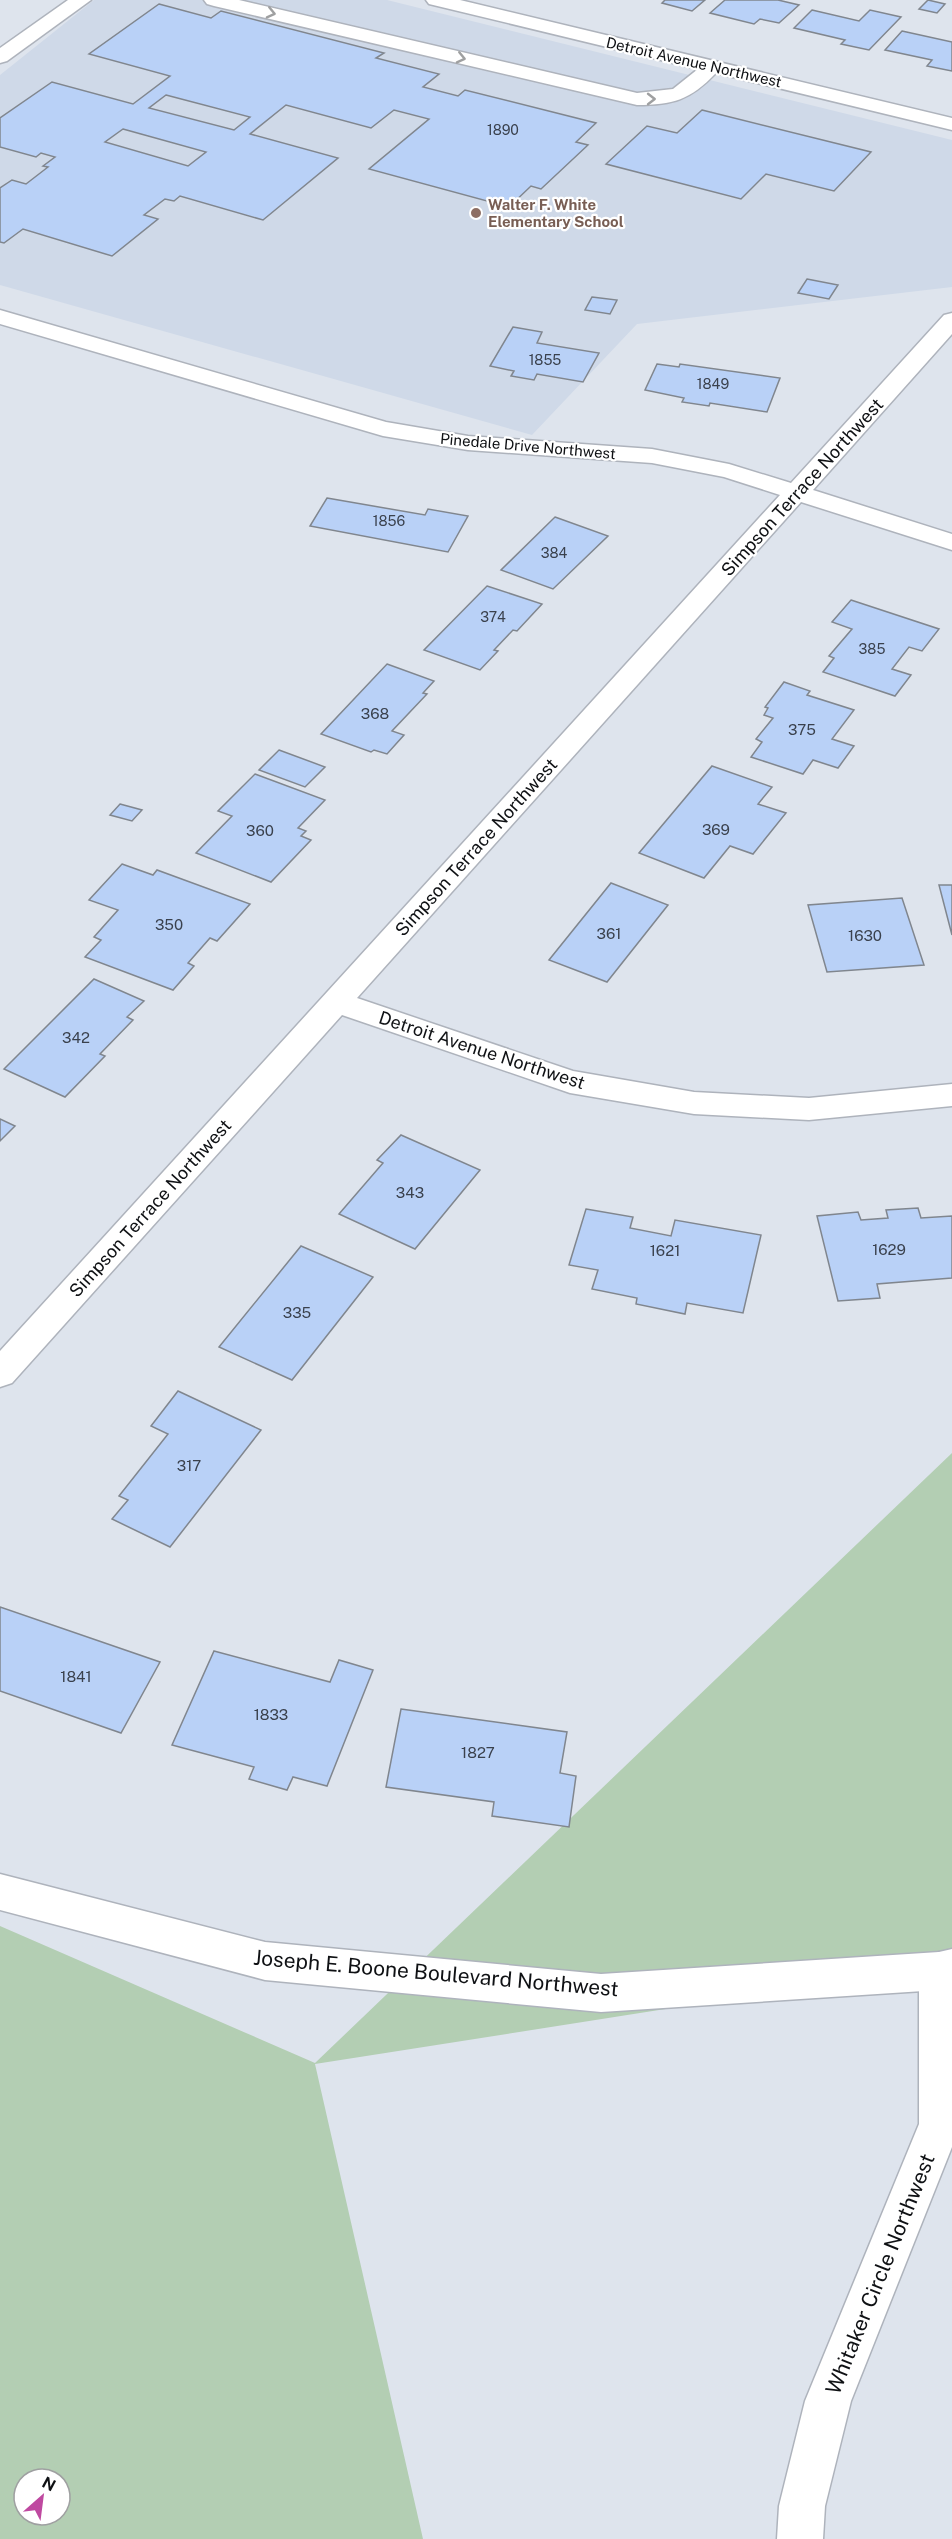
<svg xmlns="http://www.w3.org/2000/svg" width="952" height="2539" font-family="'Public Sans',sans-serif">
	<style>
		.built { fill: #cfd9e8 }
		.green { fill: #b3ceb3; fill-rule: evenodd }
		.building { fill: #b9d1f7; stroke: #80868e; stroke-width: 1.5; fill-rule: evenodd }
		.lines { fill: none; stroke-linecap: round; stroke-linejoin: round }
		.minor-casing { stroke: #aeb3bc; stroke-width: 3 }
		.major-casing { stroke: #aeb3bc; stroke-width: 3 }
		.minor { fill: #fff; fill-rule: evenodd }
		.major { fill: #fff; fill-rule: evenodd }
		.oneway { stroke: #9fa0a1 }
		.education-dot { fill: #8d6e63; stroke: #fff; stroke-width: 2 }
		.labels { text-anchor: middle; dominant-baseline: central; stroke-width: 4.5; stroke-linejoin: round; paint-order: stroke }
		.far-number-label { font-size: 14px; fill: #3a414d }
		.far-street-label { font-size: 15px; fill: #0f1114; stroke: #fff }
		.far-education-label { font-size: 15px; font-weight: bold; fill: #785e54; stroke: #fff; text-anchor: start }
		.number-label { font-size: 15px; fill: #3a414d }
		.street-label { font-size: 18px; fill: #0f1114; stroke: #fff }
		.near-street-label { font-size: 21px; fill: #0f1114; stroke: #fff }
	</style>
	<rect width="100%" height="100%" fill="#dee4ed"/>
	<!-- built -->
	<path class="built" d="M94 0H387L952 140V287L637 324 532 435 0 285V75Z"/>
	<!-- green -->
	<path class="green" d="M952 1453V1964L315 2064 423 2539H0V1926L315 2063ZM24 2479H60V2515H24Z"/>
	<!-- building -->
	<g class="building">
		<path d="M665 0H705L692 11 662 3Z"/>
		<path d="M725 0H778L799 5 779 23 760 19 754 24 710 13Z"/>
		<path d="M928 0 945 4 937 13 919 9Z"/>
		<path d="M159 4 211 18 221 11 384 53 376 58 439 74 423 87 458 96 465 90 596 123 576 142 588 145 541 189 531 186 509 207 369 169 429 119 394 110 371 128 286 105 250 134 338 158 263 220 180 196 174 201 165 199 144 215 158 219 112 256 23 229 4 243 0 242V188L12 180 26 184 48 167 43 166 55 157 41 153 36 157 0 147V118L52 82 133 104 170 76 89 54ZM166 95 250 117 234 130 149 108ZM123 129 141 134 206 152 188 166 105 142Z"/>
		<path d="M812 10 859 21 870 10 901 17 869 50 841 44 845 40 794 28Z"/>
		<path d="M902 31 952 42V71L927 66 932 60 885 50Z"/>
		<path d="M702 110 871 152 834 191 766 174 741 199 606 164 647 126 677 133Z"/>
		<path d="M807 279 838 285 829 299 798 293Z"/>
		<path d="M592 297 617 300 610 314 585 310Z"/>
		<path d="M513 327 542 332 537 343 599 353 583 382 537 374 534 380 511 376 514 371 490 366Z"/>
		<path d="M657 364 679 367 680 364 780 378 767 412 710 403 709 406 682 402 684 398 645 390Z"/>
		<path d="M327 498 425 515 428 509 468 516 448 552 310 526Z"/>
		<path d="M555 517 608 536 553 589 501 570Z"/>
		<path d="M487 586 542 604 517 631 513 630 494 650 498 651 480 670 424 650Z"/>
		<path d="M851 600 939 629 922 651 909 647 892 669 911 675 895 696 823 672 834 658 829 656 852 629 832 622Z"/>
		<path d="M387 664 434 681 423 693 427 694 392 731 404 735 387 754 374 750 371 752 321 734Z"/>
		<path d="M784 682 810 691 807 695 854 710 832 739 854 746 838 768 813 760 803 774 751 757 762 742 756 739 773 718 764 715 768 708 765 707Z"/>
		<path d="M279 750 325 767 305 787 259 770Z"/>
		<path d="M712 766 772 787 758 804 786 813 753 854 730 846 704 878 639 853Z"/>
		<path d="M255 774 325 800 298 828 306 831 301 836 311 840 271 882 196 853 232 816 218 811Z"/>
		<path d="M120 804 142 810 132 821 110 815Z"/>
		<path d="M122 864 153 875 157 870 250 904 217 941 210 938 188 963 194 966 173 990 85 957 101 940 94 937 118 910 89 900Z"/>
		<path d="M611 883 668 905 607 982 549 960Z"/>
		<path d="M939 885H952V935Z"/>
		<path d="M902 898 924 965 827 972 808 905Z"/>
		<path d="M94 979 144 1001 127 1017 133 1020 100 1054 105 1056 65 1097 4 1069Z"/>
		<path d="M0 1119 15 1126 0 1141Z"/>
		<path d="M401 1135 480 1170 415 1249 339 1214 383 1163 377 1160Z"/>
		<path d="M918 1208 921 1218 952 1216V1278L877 1284 880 1298 838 1301 817 1216 858 1212 861 1220 888 1218 886 1210Z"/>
		<path d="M586 1209 633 1217 630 1228 671 1236 675 1220 761 1235 743 1313 687 1303 685 1314 636 1304 637 1298 592 1289 598 1270 569 1265Z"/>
		<path d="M301 1246 373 1277 292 1380 219 1347Z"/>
		<path d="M178 1391 261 1430 170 1547 112 1519 128 1500 119 1496 168 1434 151 1426Z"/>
		<path d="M0 1607 160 1662 121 1733 0 1691Z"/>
		<path d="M214 1651 330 1682 339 1660 373 1670 327 1786 293 1777 287 1790 249 1779 254 1767 172 1745Z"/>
		<path d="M401 1709 567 1732 560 1773 576 1776 569 1827 492 1816 494 1802 386 1787Z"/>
	</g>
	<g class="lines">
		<!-- minor casing -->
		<g class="minor-casing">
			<g id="minor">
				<path d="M68 0H91L7 61 0 63V48Z"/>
				<path d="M204 0H239L637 93 673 89 698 69 429 4 426 0H460L952 118V130L716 73C690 100 673 105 637 105L214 6 207 4Z"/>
				<path d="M0 310 386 422 468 436 652 449 729 464 791 483 944 315 952 313V334L813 490 952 534V550L801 502 357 998 573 1071 694 1092 809 1098 952 1084V1106L809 1120 694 1114 570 1093 342 1015 12 1383 0 1387V1351L780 495 724 477 652 463 468 450 383 436 0 324Z"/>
				<path d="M939 1952 952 1957V2147L851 2401 825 2506 823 2539H777L779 2506 805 2401 919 2124V1971L925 1958Z"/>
			</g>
		</g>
		<!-- major casing -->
		<g class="major-casing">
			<path id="major" d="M0 1874 265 1942 601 1974 939 1952 952 1949V1987L939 1990 601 2012 265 1980 0 1910Z"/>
		</g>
		<!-- minor -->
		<use href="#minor" class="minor"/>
		<!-- major -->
		<use href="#major" class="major"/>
	</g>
	<!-- one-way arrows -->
	<defs><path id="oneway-chevron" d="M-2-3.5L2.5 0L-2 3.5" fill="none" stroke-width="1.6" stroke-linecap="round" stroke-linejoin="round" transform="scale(1.5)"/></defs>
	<g class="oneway">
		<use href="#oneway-chevron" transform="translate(271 13) rotate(13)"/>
		<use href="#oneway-chevron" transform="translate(461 58) rotate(13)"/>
		<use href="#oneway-chevron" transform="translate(651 99)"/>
	</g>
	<!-- markers -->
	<circle class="education-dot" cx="476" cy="213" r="6"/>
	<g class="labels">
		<!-- far-number labels -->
		<g class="far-number-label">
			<text x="503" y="130">1890</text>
			<text x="545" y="360">1855</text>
			<text x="713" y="384">1849</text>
			<text x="389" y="521">1856</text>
			<text x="554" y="553">384</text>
			<text x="493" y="617">374</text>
			<text x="872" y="649">385</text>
		</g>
		<!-- far-street labels -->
		<g class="far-street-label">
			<text transform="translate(694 62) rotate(13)">Detroit Avenue Northwest</text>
			<text transform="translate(528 446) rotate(5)">Pinedale Drive Northwest</text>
		</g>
		<!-- far-education labels -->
		<g class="far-education-label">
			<text x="488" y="204">Walter F. White<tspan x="488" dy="17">Elementary School</tspan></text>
		</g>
		<!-- number labels -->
		<g class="number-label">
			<text x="375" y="713">368</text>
			<text x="802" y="729">375</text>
			<text x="716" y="829">369</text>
			<text x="260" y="830">360</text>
			<text x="169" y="924">350</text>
			<text x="609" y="933">361</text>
			<text x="865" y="935">1630</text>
			<text x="76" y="1037">342</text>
			<text x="410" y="1192">343</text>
			<text x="889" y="1249">1629</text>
			<text x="665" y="1250">1621</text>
			<text x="297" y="1312">335</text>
			<text x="189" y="1465">317</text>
			<text x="76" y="1676">1841</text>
			<text x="271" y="1714">1833</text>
			<text x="478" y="1752">1827</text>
		</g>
		<!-- street labels -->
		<g class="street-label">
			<text transform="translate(802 487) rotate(-48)">Simpson Terrace Northwest</text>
			<text transform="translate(476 847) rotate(-48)">Simpson Terrace Northwest</text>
			<text transform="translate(482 1050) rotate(18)">Detroit Avenue Northwest</text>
			<text transform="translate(150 1208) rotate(-48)">Simpson Terrace Northwest</text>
		</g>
		<!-- near-street labels -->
		<g class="near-street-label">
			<text transform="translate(436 1973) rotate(5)">Joseph E. Boone Boulevard Northwest</text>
			<text transform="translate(880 2274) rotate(-68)">Whitaker Circle Northwest</text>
		</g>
	</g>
	<!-- north arrow -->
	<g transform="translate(42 2497) rotate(28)"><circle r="28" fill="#ffffff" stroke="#9fa0a1" stroke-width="1.5"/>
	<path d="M0-4.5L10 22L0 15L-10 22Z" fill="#bf49a0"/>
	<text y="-9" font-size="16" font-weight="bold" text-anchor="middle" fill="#0f1114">N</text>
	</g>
</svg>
